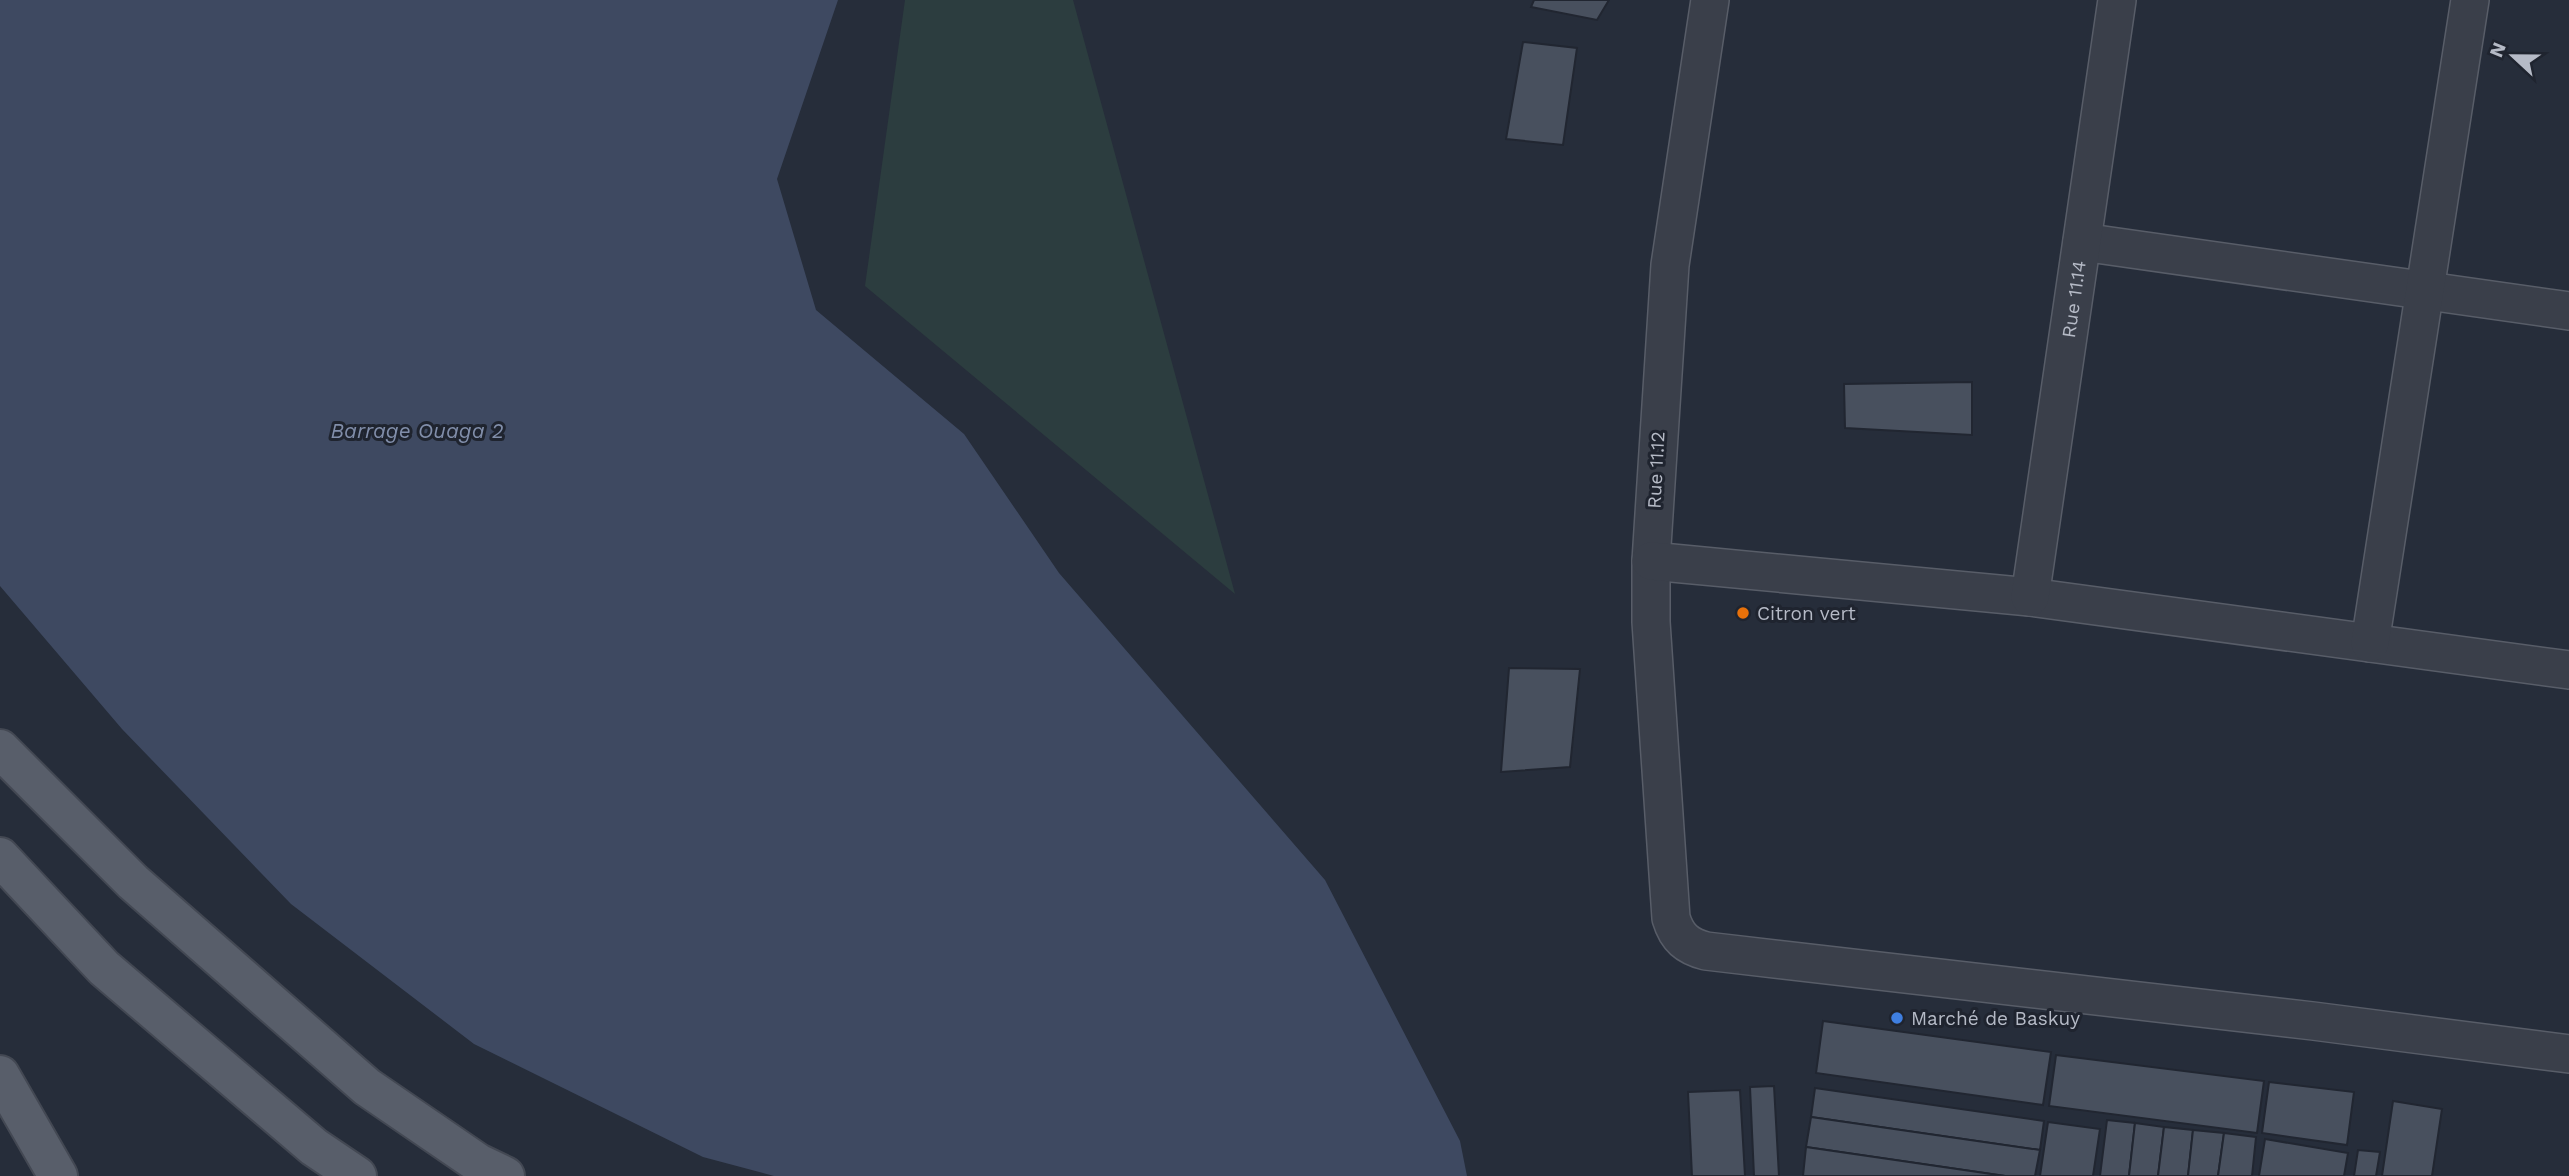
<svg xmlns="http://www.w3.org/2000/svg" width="2569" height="1176" font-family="'Work Sans',sans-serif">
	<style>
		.green { fill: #2c3d3f }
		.water { fill: #3e4961 }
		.building { fill: #48505e; stroke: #212631; stroke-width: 2 }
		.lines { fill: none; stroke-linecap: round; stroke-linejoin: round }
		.minor-casing { stroke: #585d68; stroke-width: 40 }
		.primary-casing { stroke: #434853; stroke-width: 42 }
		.minor { stroke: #3a3f4a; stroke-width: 37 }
		.primary { stroke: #585e6a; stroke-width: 38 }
		.food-dot { fill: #e8710a; stroke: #1f242f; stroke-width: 2.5 }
		.shop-dot { fill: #3f7fe0; stroke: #1f242f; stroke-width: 2.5 }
		.labels { text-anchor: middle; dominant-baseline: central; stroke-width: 6; stroke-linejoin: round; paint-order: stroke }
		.street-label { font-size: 19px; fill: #b5bac6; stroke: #1f242f }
		.poi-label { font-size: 19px; fill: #b5bac6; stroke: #1f242f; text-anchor: start }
		.water-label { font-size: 21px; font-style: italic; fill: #818eaa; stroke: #1f242f }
	</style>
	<rect width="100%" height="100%" fill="#262d3a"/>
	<!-- green -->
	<path class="green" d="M905 0H1073L1235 594 865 286Z"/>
	<!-- water -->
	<path class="water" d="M0 0H838L777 179 816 310 964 434 1059 573 1325 880 1460 1141 1467 1176H774L703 1157 474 1044 291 904 122 729 0 586Z"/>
	<!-- building -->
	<g class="building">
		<path d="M1534 0H1609L1597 20 1531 7Z"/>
		<path d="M1523 42 1577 48 1563 145 1506 139Z"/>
		<path d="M1972 382V435L1845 428 1844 384Z"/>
		<path d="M1509 668 1580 669 1570 767 1501 772Z"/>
		<path d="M1823 1021 2051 1052 2043 1105 1816 1073Z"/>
		<path d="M2056 1055 2264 1081 2257 1133 2049 1106Z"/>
		<path d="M2269 1082 2354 1092 2347 1145 2262 1133Z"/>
		<path d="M1774 1086 1779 1176H1754L1750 1087Z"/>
		<path d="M1815 1088 2044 1121 2040 1150 1811 1117Z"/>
		<path d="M1740 1090 1745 1176H1692L1688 1092Z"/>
		<path d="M2393 1101 2442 1109 2432 1176H2382Z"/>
		<path d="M1811 1117 2040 1150 2035 1176H2005L1806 1147Z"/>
		<path d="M2107 1120 2135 1123 2129 1176H2100Z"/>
		<path d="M2048 1122 2100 1129 2093 1176H2040Z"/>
		<path d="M2135 1123 2164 1127 2158 1176H2129Z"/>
		<path d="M2164 1127 2193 1130 2188 1176H2158Z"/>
		<path d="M2193 1130 2224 1133 2218 1176H2188Z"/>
		<path d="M2224 1133 2256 1137 2252 1176H2218Z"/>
		<path d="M2265 1139 2348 1153 2344 1176H2259Z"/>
		<path d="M1806 1147 2005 1176H1803Z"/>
		<path d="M2358 1150 2380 1152 2376 1176H2354Z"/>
	</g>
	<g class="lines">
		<!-- minor casing -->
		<g class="minor-casing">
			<g id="minor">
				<path d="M1710 0 1670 265 1651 561V622L1671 918C1677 938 1687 946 1706 951L2313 1021 2569 1054"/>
				<path d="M2082 242 2569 311"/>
				<path d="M1651 561 2030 597 2569 670"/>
				<path id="s1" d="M2030 597 2117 0"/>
				<path d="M2370 643 2470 0"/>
			</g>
		</g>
		<!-- primary casing -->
		<g class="primary-casing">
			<g id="primary">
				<path d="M0 749 133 882 367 1087 478 1163 505 1176"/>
				<path d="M0 857 104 968 314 1147 357 1176"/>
				<path d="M0 1075 58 1176"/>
			</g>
		</g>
		<!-- minor -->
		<use href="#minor" class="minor"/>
		<!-- primary -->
		<use href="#primary" class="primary"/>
	</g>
	<!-- markers -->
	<circle class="food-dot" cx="1743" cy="613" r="7"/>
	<circle class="shop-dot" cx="1897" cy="1018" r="7"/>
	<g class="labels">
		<!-- street labels -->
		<g class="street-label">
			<text stroke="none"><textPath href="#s1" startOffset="301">Rue 11.14</textPath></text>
			<text transform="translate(1656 470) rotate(-87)">Rue 11.12</text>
		</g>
		<!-- poi labels -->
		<g class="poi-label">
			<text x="1757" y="613">Citron vert</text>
			<text x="1911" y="1018">Marché de Baskuy</text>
		</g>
		<!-- water labels -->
		<g class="water-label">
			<text x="417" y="430">Barrage Ouaga 2</text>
		</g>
	</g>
	<!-- north arrow -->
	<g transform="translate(2513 56) rotate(292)" stroke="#1f242f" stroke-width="5" paint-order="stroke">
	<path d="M0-5L12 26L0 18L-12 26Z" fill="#b5bac6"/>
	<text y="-10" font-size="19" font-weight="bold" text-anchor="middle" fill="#b5bac6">N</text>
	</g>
</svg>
